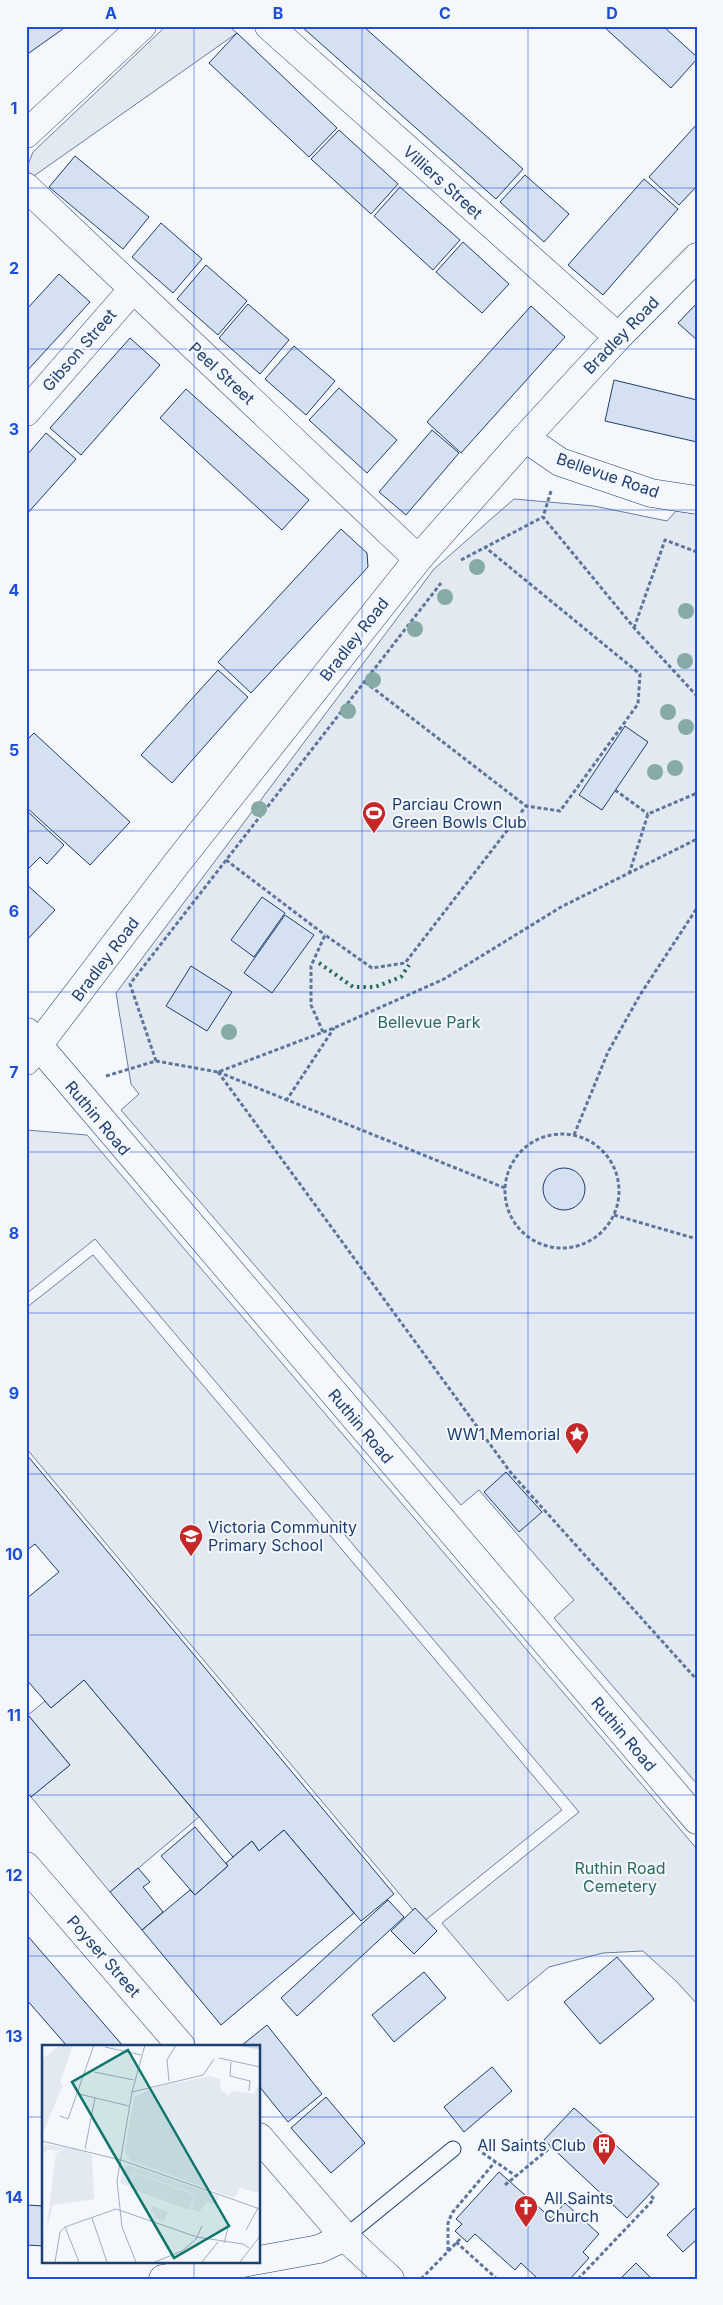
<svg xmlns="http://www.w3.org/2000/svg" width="723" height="2305" font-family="Inter,sans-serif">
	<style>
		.green { fill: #e3e9f0; stroke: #687fa3 }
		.building { fill: #d5e0f0; stroke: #1d3f73 }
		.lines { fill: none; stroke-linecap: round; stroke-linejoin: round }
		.lane-casing { stroke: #1d3f73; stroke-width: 17 }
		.street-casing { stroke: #1d3f73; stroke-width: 29 }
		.primary-casing { stroke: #1d3f73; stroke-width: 29 }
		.path { stroke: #5e769c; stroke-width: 3; stroke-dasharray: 4 2.5; stroke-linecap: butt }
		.lane { stroke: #f4f7fb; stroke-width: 15 }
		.street { stroke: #f4f7fb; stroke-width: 28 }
		.primary { stroke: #f4f7fb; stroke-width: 28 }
		.hedge { stroke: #2c6c60; stroke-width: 4; stroke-dasharray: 2.5 4; stroke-linecap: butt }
		.tree { fill: #86aba6 }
		.grid { fill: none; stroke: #1d4ed8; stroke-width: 1; stroke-opacity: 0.55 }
		.labels { text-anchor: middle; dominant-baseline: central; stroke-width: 4; stroke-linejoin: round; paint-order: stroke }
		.street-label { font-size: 16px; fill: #1d3f73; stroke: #f4f7fb }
		.poi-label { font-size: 16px; fill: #1d3f73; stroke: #f4f7fb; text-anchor: start }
		.park-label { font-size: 16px; fill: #2c6c60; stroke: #f4f7fb }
		.inset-river { fill: none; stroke: #cfd7e4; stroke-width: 2.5 }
		.inset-road { fill: none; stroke: #9eadc5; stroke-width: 1 }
		.view { fill: #0f766e; fill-opacity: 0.15; stroke: #0f766e; stroke-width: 2.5 }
		.inset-edge { fill: none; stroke: #1d3f73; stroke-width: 2.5 }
		.neatline { fill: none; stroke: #1d4ed8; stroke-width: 2 }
		.grid-label { font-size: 16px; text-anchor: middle; font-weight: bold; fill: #1d4ed8 }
	</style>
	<rect width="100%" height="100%" fill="#f4f7fb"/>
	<!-- green -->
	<g class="green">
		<path d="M166 26H228L237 33 31 178 27 167 33 152Z"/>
		<path d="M514 499 594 506 667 521 676 511 697 514V1784L554 1618 574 1600 479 1490 461 1505 121 1110 139 1094 131 1084 116 993 434 569Z"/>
		<path d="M26 1130 87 1135 697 1849V2004L676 1981 643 1951 603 1953 549 1967 508 2001 442 1923 579 1812 95 1239 26 1294Z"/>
		<path d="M93 1255 562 1810 423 1922 26 1448V1308Z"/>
		<path d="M84 1680 199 1817 110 1892 31 1797 70 1765 28 1715 45 1701 51 1708Z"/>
	</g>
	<!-- building -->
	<g class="building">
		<path d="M26 26H67L29 53 26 50Z"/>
		<path d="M301 26H363L523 169 496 199Z"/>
		<path d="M603 26H663L697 57V59L671 88Z"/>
		<path d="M237 33 337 128 309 157 209 63Z"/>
		<path d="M697 124V186L679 205 649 177Z"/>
		<path d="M339 130 398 184 371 214 311 159Z"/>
		<path d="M75 156 149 217 123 249 49 187Z"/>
		<path d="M525 175 569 214 544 242 500 202Z"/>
		<path d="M644 179 678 209 603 295 568 265Z"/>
		<path d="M400 187 460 240 433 270 374 216Z"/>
		<path d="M161 223 202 259 173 293 132 257Z"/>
		<path d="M463 242 509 284 482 313 436 272Z"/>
		<path d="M206 265 247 301 218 335 177 299Z"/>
		<path d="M59 274 90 302 26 372V310Z"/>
		<path d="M697 303V340L678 323Z"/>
		<path d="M248 304 289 340 260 374 219 338Z"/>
		<path d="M531 306 565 337 461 453 427 422Z"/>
		<path d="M130 338 160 365 81 455 50 428Z"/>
		<path d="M294 346 335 381 306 415 265 379Z"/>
		<path d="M614 380 697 400V442L605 421Z"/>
		<path d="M339 388 397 440 367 473 309 420Z"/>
		<path d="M186 389 309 500 282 530 160 418Z"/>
		<path d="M432 430 459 453 406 515 379 492Z"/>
		<path d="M46 433 76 459 26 515V456Z"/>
		<path d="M341 529 367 553 368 567 251 693 218 662Z"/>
		<path d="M218 670 248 697 172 783 141 755Z"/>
		<path d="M625 726 648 742 602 810 579 795Z"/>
		<path d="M34 733 130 822 90 865 26 807V741Z"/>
		<path d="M26 810 64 845 47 864 40 857 26 871Z"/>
		<path d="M26 884 55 910 26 941Z"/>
		<path d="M262 897 285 913 254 957 231 940Z"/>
		<path d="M285 915 314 935 272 993 244 973Z"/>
		<path d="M191 966 232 992 207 1031 166 1006Z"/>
		<circle cx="564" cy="1189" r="21"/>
		<path d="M26 1454 394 1894 361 1921 284 1830 259 1851 252 1841 233 1857 84 1680 51 1708 26 1679V1599L59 1572 35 1544 26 1551Z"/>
		<path d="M506 1472 542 1512 519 1532 484 1492Z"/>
		<path d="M28 1715 70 1765 31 1797 26 1792V1717Z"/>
		<path d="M195 1827 228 1866 195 1895 161 1856Z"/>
		<path d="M284 1830 354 1913 221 2025 142 1930 190 1890 195 1895 228 1866 226 1863 252 1841 259 1851Z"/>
		<path d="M138 1868 150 1882 143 1887 163 1912 142 1930 110 1892Z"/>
		<path d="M388 1900 404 1917 297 2016 281 1998Z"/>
		<path d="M415 1908 437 1931 414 1954 391 1931Z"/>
		<path d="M26 1934 123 2046H67L26 1999Z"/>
		<path d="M617 1957 654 1999 600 2044 564 2002Z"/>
		<path d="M424 1972 446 1998 394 2042 372 2015Z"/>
		<path d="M267 2025 322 2094 288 2122 259 2086V2046H241Z"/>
		<path d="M492 2067 512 2091 464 2132 444 2107Z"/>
		<path d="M326 2097 365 2143 331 2173 291 2128Z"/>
		<path d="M574 2108 659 2184 627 2218 544 2140Z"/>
		<path d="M499 2172 551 2218 565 2203 599 2234 583 2252 589 2258 570 2279H538L521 2263 515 2270 475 2234 467 2242 455 2231 462 2224 456 2219Z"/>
		<path d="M26 2205 44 2206V2246L26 2245Z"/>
		<path d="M697 2206V2239L683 2252 667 2235Z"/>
		<path d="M636 2263 652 2279H620Z"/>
	</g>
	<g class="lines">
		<!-- lane casing -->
		<g class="lane-casing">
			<path id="lane" d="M345 2237 453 2149"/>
		</g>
		<!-- street casing -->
		<g class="street-casing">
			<g id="street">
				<path d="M269 26 618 337"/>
				<path d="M26 134 142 26"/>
				<path d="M26 187 418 559"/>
				<path d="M26 412 133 289"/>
				<path d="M525 438 560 462 651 493 697 500"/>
				<path d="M26 1866 181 2046"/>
				<path d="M259 2137 345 2237 390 2279"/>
				<path d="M259 2260 319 2249 345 2237"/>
				<path d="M163 2279 253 2261"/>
			</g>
		</g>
		<!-- primary casing -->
		<g class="primary-casing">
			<g id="primary">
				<path d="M27 1032 697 1820"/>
				<path d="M26 1061 177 863 418 559 525 438 618 337 697 257"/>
			</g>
		</g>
		<!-- path -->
		<g class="path">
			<path d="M551 491 543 517 636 630 697 696"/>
			<path d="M461 560 543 517"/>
			<path d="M634 628 665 540 697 552"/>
			<path d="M365 682 526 806"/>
			<path d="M615 790 648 814"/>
			<path d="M226 860 325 935"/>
			<path d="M629 874 648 814 697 793"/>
			<path d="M323 1032 311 1005V966L325 935 372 968 405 963 526 806 560 811 638 704 640 674 485 547"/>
			<path d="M156 1061 130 984 441 583"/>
			<path d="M218 1072 511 1473 697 1680"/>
			<path d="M218 1072 505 1188"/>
			<path d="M106 1076 156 1061 218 1072 334 1028 444 979 561 907 697 839"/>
			<path d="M286 1101 334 1028"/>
			<circle cx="562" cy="1191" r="57"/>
			<path d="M574 1135 608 1052 640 995 697 908"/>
			<path d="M614 1215 697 1239"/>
			<path d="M477 2149 516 2176"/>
			<path d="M505 2185 551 2147"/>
			<path d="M456 2242 497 2279"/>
			<path d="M448 2251V2223L452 2213 495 2162"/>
			<path d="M421 2279 462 2237"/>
			<path d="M578 2279 654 2199 649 2194"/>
		</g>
		<!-- lane -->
		<use href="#lane" class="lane"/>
		<!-- street -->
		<use href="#street" class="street"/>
		<!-- primary -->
		<use href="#primary" class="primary"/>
		<!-- hedge -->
		<path class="hedge" d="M319 963 353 987H375L401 977 409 965"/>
	</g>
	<!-- trees -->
	<g class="tree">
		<circle cx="477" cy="567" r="8"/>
		<circle cx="445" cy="597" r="8"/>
		<circle cx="686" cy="611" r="8"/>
		<circle cx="415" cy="629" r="8"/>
		<circle cx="685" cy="661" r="8"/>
		<circle cx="373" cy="680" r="8"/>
		<circle cx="348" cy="711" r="8"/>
		<circle cx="668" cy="712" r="8"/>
		<circle cx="686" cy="727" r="8"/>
		<circle cx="675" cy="768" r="8"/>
		<circle cx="655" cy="772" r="8"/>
		<circle cx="259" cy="809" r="8"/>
		<circle cx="229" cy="1032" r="8"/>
	</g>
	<!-- grid -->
	<path class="grid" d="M194 26V2046M362 26V2279M528 26V2279M26 188H697M26 349H697M26 510H697M26 670H697M26 831H697M26 992H697M26 1152H697M26 1313H697M26 1474H697M26 1635H697M26 1795H697M26 1956H697M26 2117H44M259 2117H697M194 2261V2279"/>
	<!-- icons -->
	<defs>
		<g id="stadium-pin" transform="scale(1.25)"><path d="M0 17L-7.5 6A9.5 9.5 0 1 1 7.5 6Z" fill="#c62828" stroke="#f4f7fb"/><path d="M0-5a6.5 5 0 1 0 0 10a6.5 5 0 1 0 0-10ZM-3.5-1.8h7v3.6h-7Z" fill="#fff"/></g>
		<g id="sight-pin" transform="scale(1.25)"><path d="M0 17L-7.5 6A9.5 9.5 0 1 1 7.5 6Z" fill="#c62828" stroke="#f4f7fb"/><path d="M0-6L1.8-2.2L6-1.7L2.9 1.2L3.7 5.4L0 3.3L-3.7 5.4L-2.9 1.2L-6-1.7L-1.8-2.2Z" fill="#fff"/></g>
		<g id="school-pin" transform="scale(1.25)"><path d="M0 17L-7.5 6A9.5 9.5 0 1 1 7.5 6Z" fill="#c62828" stroke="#f4f7fb"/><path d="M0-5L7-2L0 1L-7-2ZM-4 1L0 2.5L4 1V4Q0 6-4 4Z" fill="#fff"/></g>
		<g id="building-pin" transform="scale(1.25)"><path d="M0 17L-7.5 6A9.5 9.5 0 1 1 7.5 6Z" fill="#c62828" stroke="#f4f7fb"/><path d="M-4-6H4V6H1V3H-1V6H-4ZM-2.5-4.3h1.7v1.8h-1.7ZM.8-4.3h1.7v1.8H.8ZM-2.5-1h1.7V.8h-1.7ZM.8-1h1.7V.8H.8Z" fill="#fff"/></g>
		<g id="church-pin" transform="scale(1.25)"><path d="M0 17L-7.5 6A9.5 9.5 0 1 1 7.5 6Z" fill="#c62828" stroke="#f4f7fb"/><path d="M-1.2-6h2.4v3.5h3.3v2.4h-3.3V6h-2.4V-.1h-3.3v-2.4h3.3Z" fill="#fff"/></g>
	</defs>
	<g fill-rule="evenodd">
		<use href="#stadium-pin" x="374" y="813"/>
		<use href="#sight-pin" x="577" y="1434"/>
		<use href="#school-pin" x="191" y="1536"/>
		<use href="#building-pin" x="604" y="2145"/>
		<use href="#church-pin" x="526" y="2207"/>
	</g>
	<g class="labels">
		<!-- street labels -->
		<g class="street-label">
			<text transform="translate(443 182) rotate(42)">Villiers Street</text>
			<text transform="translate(621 335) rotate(-46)">Bradley Road</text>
			<text transform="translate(79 350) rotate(-49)">Gibson Street</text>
			<text transform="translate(222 373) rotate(43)">Peel Street</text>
			<text transform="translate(608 475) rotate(19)">Bellevue Road</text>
			<text transform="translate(354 639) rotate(-52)">Bradley Road</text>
			<text transform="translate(105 959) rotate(-53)">Bradley Road</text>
			<text transform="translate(98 1118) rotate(50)">Ruthin Road</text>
			<text transform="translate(361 1426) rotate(50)">Ruthin Road</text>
			<text transform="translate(624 1734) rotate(50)">Ruthin Road</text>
			<text transform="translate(104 1956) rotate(49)">Poyser Street</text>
		</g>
		<!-- poi labels -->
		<g class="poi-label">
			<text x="392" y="804">Parciau Crown<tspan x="392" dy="18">Green Bowls Club</tspan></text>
			<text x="560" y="1434" text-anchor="end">WW1 Memorial</text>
			<text x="208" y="1527">Victoria Community<tspan x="208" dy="18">Primary School</tspan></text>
			<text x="586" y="2145" text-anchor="end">All Saints Club</text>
			<text x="544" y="2198">All Saints<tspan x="544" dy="18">Church</tspan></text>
		</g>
		<!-- park labels -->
		<g class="park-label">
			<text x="429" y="1022">Bellevue Park</text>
			<text x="620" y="1868">Ruthin Road<tspan x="620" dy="18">Cemetery</tspan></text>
		</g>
	</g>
	<!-- overview -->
	<g transform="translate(42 2045)">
		<rect width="218" height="218" fill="#f4f7fb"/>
		<path d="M18 0H31L18 37 21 40 0 90V14ZM168 31 178 34 179 45 187 51 190 46 212 49 217 39V148L198 143 192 153 89 116 83 107 92 52 114 42ZM3 99 37 105 54 112 50 111 52 154 11 160 4 187 14 109 22 103 14 106 7 104 0 110ZM87 120 177 151 174 160 165 157 157 167 149 164 154 149 92 127 87 141 78 138 81 123ZM93 128 153 150 147 165 87 143ZM111 161 126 167 122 176 112 173 113 168 108 166Z" fill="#e3e9f0"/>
		<path class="inset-river" d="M199 0 218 3"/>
		<path class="inset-road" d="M63 2 99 10M177 13 218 22M189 17 188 31 208 36 207 46M52 27 92 35M127 36 125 15 134 0M90 47 161 30 172 14M37 49 87 61M18 71 26 74 52 0M0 96 79 115 218 164M43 104 53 53M50 173 65 217M23 182 37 217M204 185 216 163M182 198 187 179M13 217 18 187 23 182 74 164 155 192 201 199 207 203M94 217 80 182 75 136 90 47 103 0M113 217 140 206 154 194 160 181M160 217 176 197M198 217 218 191"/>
		<path class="view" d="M86 5 187 181 132 213 30 37Z"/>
		<rect width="218" height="218" class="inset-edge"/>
	</g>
	<!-- border -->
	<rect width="723" height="2305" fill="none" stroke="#f4f7fb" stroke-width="55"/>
	<rect x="28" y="28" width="668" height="2250" class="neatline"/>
	<g class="grid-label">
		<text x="111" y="19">A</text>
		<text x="278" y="19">B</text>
		<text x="445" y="19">C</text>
		<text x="612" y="19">D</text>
		<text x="14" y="114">1</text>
		<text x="14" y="274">2</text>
		<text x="14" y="435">3</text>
		<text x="14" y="596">4</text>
		<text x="14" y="756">5</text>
		<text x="14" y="917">6</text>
		<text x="14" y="1078">7</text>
		<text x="14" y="1239">8</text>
		<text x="14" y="1399">9</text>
		<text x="14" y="1560">10</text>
		<text x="14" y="1721">11</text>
		<text x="14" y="1881">12</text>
		<text x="14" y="2042">13</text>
		<text x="14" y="2203">14</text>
	</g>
</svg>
